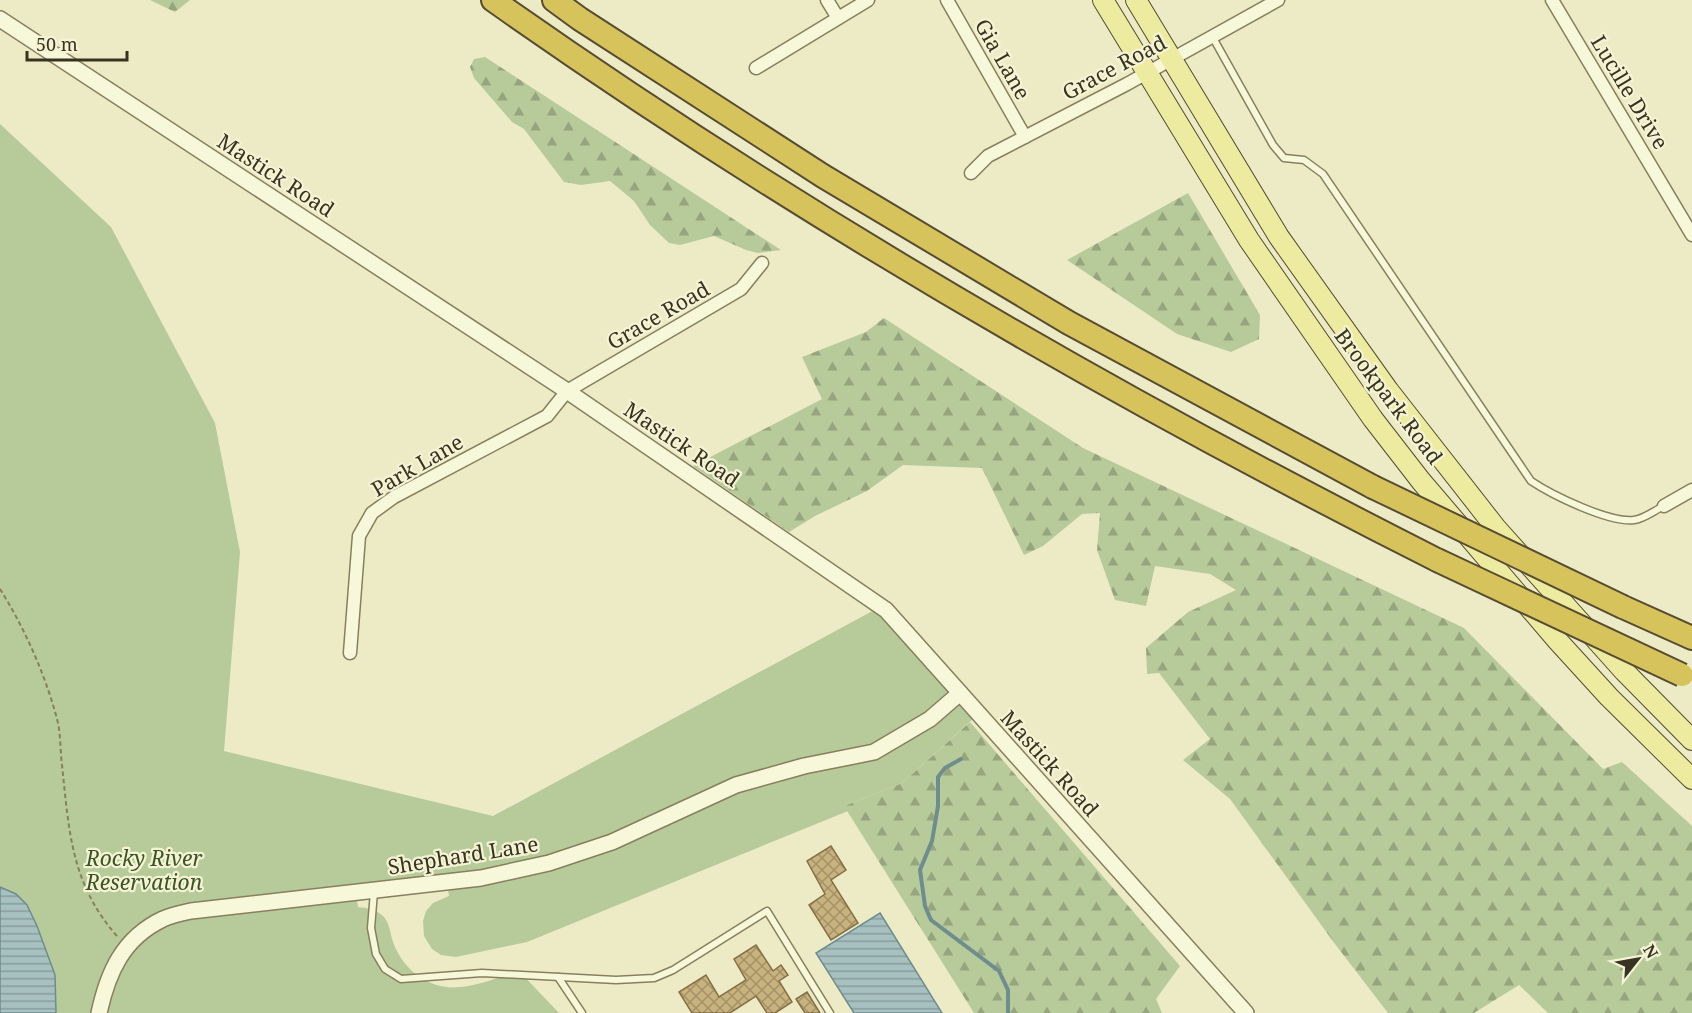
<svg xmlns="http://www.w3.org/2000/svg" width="1692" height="1013" font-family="'Noto Serif',serif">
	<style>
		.forest { fill: url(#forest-firs) }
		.park { fill: #b7ca9a }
		.water { fill: url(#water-rules); stroke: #6e8d8e; stroke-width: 1.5 }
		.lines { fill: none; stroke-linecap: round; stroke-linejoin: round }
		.stream { stroke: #6e8d8e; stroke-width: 4 }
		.building { fill: url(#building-cross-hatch); stroke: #857044; stroke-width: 1.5 }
		.service-casing { stroke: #877f5d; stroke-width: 9 }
		.minor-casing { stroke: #877f5d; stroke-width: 15 }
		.tertiary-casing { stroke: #877f5d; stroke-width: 18 }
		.primary-casing { stroke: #554c31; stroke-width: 22 }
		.motorway-casing { stroke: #554c31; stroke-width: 26 }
		.path { stroke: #877f5d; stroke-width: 2; stroke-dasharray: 4.5 3; stroke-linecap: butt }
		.service { stroke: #f7f7d9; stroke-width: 6 }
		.minor { stroke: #f7f7d9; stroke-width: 12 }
		.tertiary { stroke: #f7f7d9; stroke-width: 15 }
		.primary { stroke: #edeba0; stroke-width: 20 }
		.motorway { stroke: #d7c35c; stroke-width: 22 }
		.motorway-bridge-casing { stroke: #554c31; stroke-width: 26; stroke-linecap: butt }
		.motorway-bridge { stroke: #d7c35c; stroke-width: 22 }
		.labels { text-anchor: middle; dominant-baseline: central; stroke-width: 4.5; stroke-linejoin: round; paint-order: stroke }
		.street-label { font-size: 21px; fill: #383220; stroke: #f4f4d5 }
		.park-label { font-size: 21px; font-style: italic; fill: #3c5327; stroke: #f4f4d5 }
	</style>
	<defs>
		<pattern id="forest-firs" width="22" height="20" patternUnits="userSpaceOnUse" patternTransform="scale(1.5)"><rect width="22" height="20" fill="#b7ca9a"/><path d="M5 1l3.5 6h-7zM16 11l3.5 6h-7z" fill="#96a57d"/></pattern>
		<pattern id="water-rules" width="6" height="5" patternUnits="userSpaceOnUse" patternTransform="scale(1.5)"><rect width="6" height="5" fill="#a7c0c0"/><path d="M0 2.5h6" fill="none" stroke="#899d9c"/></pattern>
		<pattern id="building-cross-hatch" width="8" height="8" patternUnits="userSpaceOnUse" patternTransform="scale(1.5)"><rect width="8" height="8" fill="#c8b27e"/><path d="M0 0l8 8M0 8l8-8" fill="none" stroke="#a39167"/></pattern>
	</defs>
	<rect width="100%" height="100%" fill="#ecebc6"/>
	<!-- forest -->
	<g class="forest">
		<path d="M150 0H190L175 12Z"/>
		<path d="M485 57 781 250 758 253 746 250 714 236 680 245 669 243 650 225 634 201 610 181 581 185 564 182 524 129 512 122 474 78 470 67 474 59Z"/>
		<path d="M1188 193 1260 315 1259 339 1231 352 1177 334 1067 260Z"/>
		<path d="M884 318 1083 448 1464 628 1603 769 1622 762 1692 826V1013H1548L1519 985 1474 1013H1388L1335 944 1230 799 1183 760 1210 739 1159 673 1147 674 1146 648 1188 612 1236 590 1210 574 1155 566 1146 606 1115 600 1097 550 1100 513 1082 514 1043 546 1024 555 982 468 903 465 867 491 815 516 789 532 693 466 822 399 802 357 866 332Z"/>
		<path d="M970 722 1180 966 1156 999 1162 1013H974L844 806 902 783Z"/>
	</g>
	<!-- park -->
	<path class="park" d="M0 124 111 227 215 423 240 552 224 751 493 816 878 608 975 717 902 783 844 806 848 811 527 942 456 957 441 955 432 949 424 936 423 921 426 911 433 903 449 896 448 890 357 901 358 907C367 908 376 909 383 916 390 923 390 933 393 942 403 970 430 991 461 987 480 985 500 977 519 971L559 1013H0Z"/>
	<!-- water -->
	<g class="water">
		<path d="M0 887 16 894 27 905 37 926 55 975 56 1013H0Z"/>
		<path d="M880 913 942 1013H854L816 953Z"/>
	</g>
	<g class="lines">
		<!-- stream -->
		<path class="stream" d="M961 759 945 768 938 777V806L932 841 920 870 925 906 931 920 999 971 1008 990V1013"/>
	</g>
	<!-- building -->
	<g class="building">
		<path d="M831 846 846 870 831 880 858 923 831 940 809 905 825 894 807 861Z"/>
		<path d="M756 945 773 971 781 965 788 975 779 981 792 1002 775 1013H767L756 996 730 1013H692L679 992 706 975 719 997 746 980 734 959Z"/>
		<path d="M807 992 820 1013H805L796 999Z"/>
	</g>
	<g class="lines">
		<!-- service casing -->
		<g class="service-casing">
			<g id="service">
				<path d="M1212 36 1273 145 1284 158 1304 160 1323 174 1531 481C1552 495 1609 523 1634 520 1644 519 1655 510 1664 506"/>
				<path d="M374 892 371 928 376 954 385 969 401 979 482 973 616 980 654 978 673 970 767 911 830 1013"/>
				<path d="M558 977 582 1013"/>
			</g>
		</g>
		<!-- minor casing -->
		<g class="minor-casing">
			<g id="minor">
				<path d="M827 0 838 18"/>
				<path d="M947 0 1025 137"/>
				<path d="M1552 0 1692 235"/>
				<path d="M756 68 868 0"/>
				<path d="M971 173 988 156 1127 84 1278 0"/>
				<path d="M1664 506 1692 490"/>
				<path d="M350 653 359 536 372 513 394 497 547 416 567 391 741 289 762 263"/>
			</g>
		</g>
		<!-- tertiary casing -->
		<g class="tertiary-casing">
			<g id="tertiary">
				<path d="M0 19 567 391 886 610 1246 1013"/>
				<path d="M99 1013C108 972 123 938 163 919 172 915 182 913 191 911L481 878 549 863 612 842 736 785 804 766 874 752 930 719 960 693"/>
			</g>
		</g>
		<!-- primary casing -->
		<g class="primary-casing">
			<g id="primary">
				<path d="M1103 0 1249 240 1373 419 1421 481 1557 640 1609 697 1692 779"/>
				<path d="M1136 0 1279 237 1388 390 1496 528 1624 671 1692 740"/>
			</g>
		</g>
		<!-- motorway casing -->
		<g class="motorway-casing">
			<g id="motorway">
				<path d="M493 0C792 211 1110 395 1437 560"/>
				<path d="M554 0 580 19 823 176 1069 323 1373 487"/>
				<path d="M1623 607 1692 638"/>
			</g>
		</g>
		<!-- path -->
		<path class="path" d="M0 589C25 629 45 674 57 719 61 734 60 750 62 765 69 831 71 884 117 936"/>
		<!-- service -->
		<use href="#service" class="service"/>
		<!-- minor -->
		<use href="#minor" class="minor"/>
		<!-- tertiary -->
		<use href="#tertiary" class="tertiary"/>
		<!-- primary -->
		<use href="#primary" class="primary"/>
		<!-- motorway -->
		<use href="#motorway" class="motorway"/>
		<!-- motorway-bridge casing -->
		<g class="motorway-bridge-casing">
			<g id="motorway-bridge">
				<path d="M1373 487 1623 607"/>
				<path d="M1437 560 1682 675"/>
			</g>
		</g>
		<!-- motorway-bridge -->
		<use href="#motorway-bridge" class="motorway-bridge"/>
	</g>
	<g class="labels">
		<!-- street labels -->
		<g class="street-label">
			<text transform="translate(1003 59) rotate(60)">Gia Lane</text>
			<text transform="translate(1114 67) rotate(-28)">Grace Road</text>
			<text transform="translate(1630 92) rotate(59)">Lucille Drive</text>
			<text transform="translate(276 175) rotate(33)">Mastick Road</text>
			<text transform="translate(658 315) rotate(-30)">Grace Road</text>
			<text transform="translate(1389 396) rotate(53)">Brookpark Road</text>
			<text transform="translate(682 444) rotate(34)">Mastick Road</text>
			<text transform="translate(417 465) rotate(-30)">Park Lane</text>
			<text transform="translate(1050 763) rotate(48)">Mastick Road</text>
			<text transform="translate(463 855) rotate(-9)">Shephard Lane</text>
		</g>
		<!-- park labels -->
		<g class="park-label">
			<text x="144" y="858">Rocky River<tspan x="144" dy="24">Reservation</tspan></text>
		</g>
	</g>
	<!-- north arrow -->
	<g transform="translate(1638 959) rotate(59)" stroke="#f4f4d5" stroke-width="4.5" paint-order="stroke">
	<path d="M0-4.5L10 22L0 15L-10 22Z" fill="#383220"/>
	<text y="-9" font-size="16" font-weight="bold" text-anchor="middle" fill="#383220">N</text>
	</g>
	<!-- scale -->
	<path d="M27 51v9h100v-9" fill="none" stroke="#383220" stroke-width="3"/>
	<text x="36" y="51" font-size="18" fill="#383220" stroke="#f4f4d5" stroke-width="4.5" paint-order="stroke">50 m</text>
</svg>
